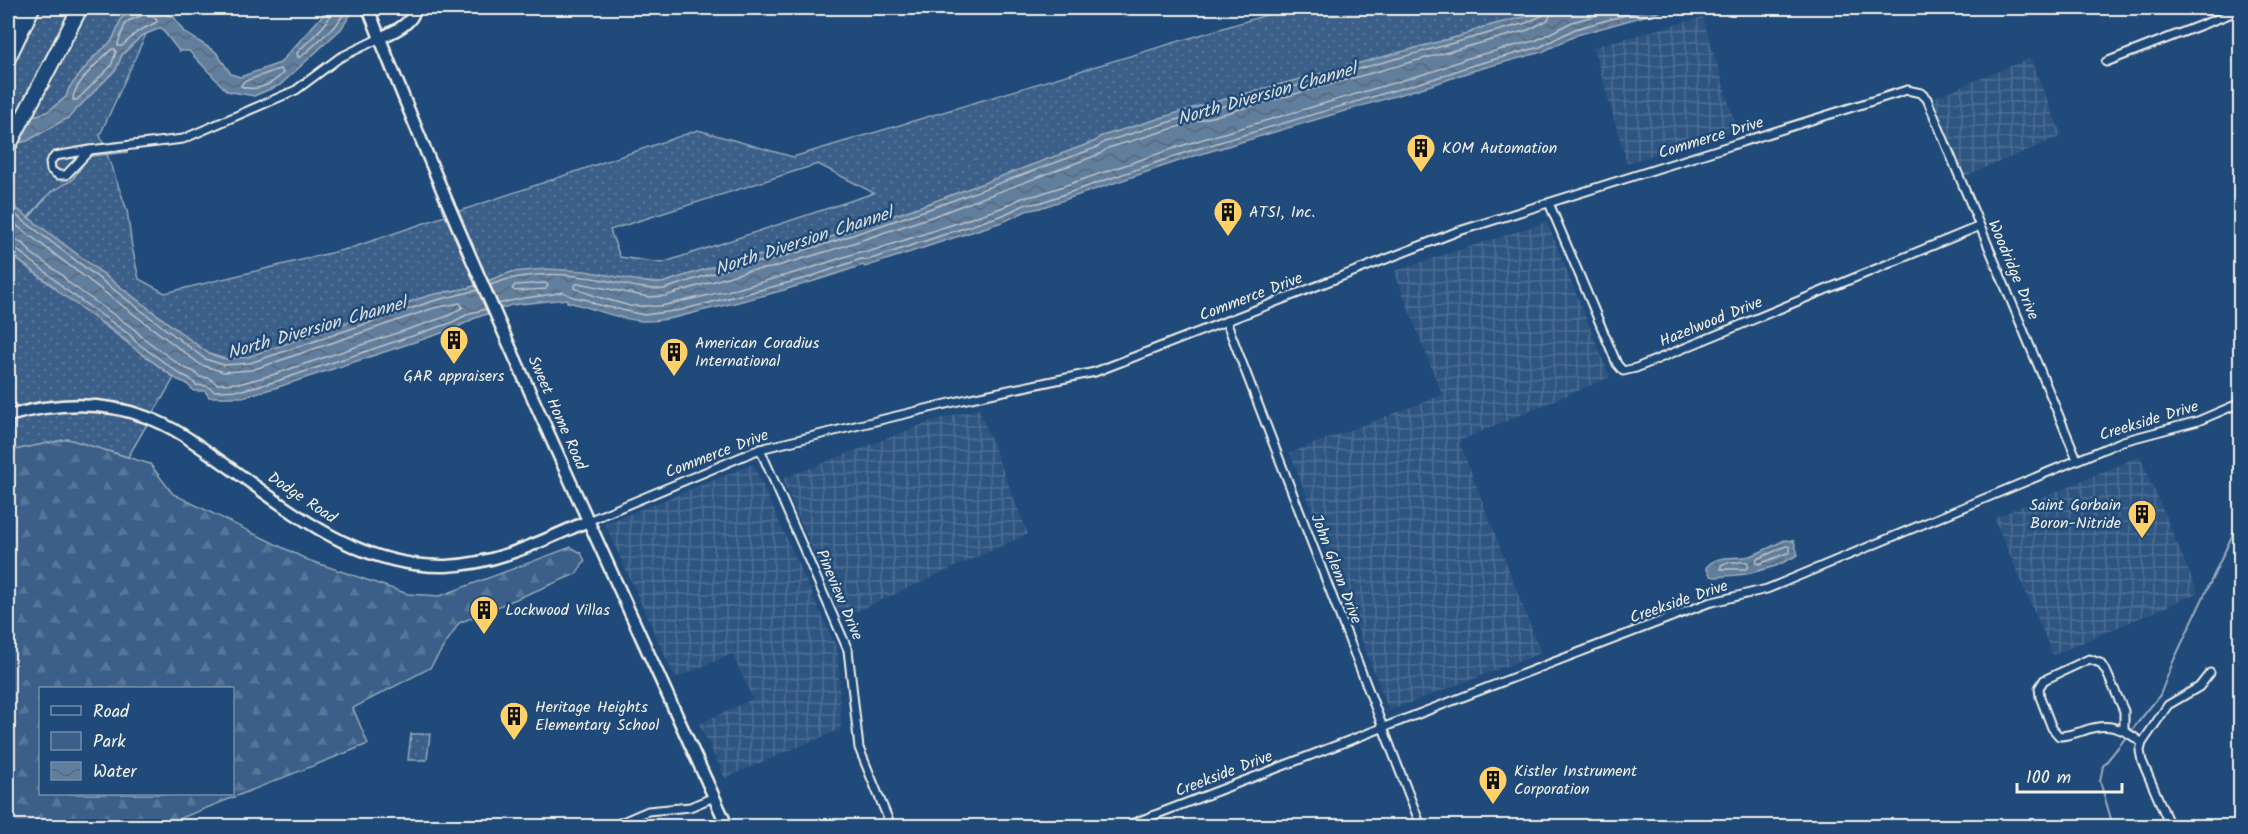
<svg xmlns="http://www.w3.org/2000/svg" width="2248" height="834" font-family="Kalam,sans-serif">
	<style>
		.industrial { fill: url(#industrial-grid) }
		.green { fill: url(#green-dots); stroke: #97a8b8; stroke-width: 1.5; fill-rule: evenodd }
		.forest { fill: url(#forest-firs); stroke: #97a8b8; stroke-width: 1.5; fill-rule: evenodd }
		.water { fill: url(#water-waves); stroke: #9cacbb; stroke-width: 1.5 }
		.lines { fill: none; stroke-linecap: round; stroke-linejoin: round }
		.shore { stroke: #bac3ca; stroke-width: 1.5 }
		.stream { stroke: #9cacbb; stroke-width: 2 }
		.street-casing { stroke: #f4f1e8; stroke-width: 11 }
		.secondary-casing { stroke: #f4f1e8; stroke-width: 15 }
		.highway-casing { stroke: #f4f1e8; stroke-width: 18 }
		.street { stroke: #1f4a7a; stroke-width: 7 }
		.secondary { stroke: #1f4a7a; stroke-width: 10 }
		.highway { stroke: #1f4a7a; stroke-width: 14 }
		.labels { text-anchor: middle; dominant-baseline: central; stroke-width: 5; stroke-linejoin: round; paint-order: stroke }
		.street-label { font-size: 16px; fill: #f4f1e8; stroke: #1f4a7a }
		.poi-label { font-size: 16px; fill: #f4f1e8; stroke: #1f4a7a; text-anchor: start }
		.water-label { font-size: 18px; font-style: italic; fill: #dee0dd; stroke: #1f4a7a }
	</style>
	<defs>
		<pattern id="industrial-grid" width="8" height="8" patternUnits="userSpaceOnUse" patternTransform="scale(1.5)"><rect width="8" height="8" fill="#2d5581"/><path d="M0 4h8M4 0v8" fill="none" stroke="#4c6e93"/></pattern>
		<pattern id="green-dots" width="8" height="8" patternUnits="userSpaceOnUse" patternTransform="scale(1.5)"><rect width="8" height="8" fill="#3a5f88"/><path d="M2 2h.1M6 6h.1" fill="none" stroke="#577699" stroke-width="1.8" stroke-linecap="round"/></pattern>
		<pattern id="forest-firs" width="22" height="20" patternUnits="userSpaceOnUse" patternTransform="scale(1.5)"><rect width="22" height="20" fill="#3a5f88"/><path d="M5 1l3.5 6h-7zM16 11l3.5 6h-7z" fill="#577699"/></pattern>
		<pattern id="water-waves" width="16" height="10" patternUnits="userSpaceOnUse" patternTransform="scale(1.5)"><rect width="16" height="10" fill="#627e9d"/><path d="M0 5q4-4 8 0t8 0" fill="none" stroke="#58687a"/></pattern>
	</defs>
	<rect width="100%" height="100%" fill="#1f4a7a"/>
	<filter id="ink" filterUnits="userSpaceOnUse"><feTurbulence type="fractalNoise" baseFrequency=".0167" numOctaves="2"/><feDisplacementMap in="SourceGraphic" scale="12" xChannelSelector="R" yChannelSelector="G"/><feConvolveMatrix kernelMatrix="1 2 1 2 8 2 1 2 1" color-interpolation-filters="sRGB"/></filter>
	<g filter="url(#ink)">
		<!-- industrial -->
		<g class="industrial">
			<path d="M1703 17 1737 130 1627 163 1593 47Z"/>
			<path d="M2030 58 2062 136 1965 176 1933 98Z"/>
			<path d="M1547 222 1610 377 1459 441 1541 653 1389 711 1290 453 1442 395 1394 271Z"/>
			<path d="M979 409 1028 534 842 618 782 479 934 420Z"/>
			<path d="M2140 456 2198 593 2053 655 1994 518Z"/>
			<path d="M753 464 838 651 841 729 725 778 699 724 753 699 732 654 675 678 605 524Z"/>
		</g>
		<!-- green -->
		<g class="green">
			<path d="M8 8H172L169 16 145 8 122 17 112 41 94 57 69 88 66 97 47 112 8 124Z"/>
			<path d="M1290 8H1545L1524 17 1476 29 1468 34 1200 106 1100 137 1096 141 930 203 831 237 768 255 744 257 662 283 512 272 468 288 431 295 371 314 248 357 225 359 209 354 8 202V145L27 141 68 118 116 69 122 55 141 36 146 34 100 135 127 210 132 247 139 279 165 293 351 248 698 130 793 157ZM818 164 874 193 662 263 620 257 610 230Z"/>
			<path d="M8 253 174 378 128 457 68 439 10 451 8 454Z"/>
			<path d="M411 734H430L427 760H408Z"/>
		</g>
		<!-- forest -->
		<path class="forest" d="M68 439 150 464 173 494 308 560 408 594 440 596 571 547 581 553 585 561 576 574 459 623 430 668 353 708 368 744 161 826H8V454L10 451ZM40 688H232V794H40Z"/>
		<!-- water -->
		<g class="water">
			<path d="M145 8 174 17 184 32 216 52 231 74 240 77 280 63 329 8H355L341 29 280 85 254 96 227 91 189 51H179L161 28 141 36 122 55 116 69 68 118 27 141 8 145V124L47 112 66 97 69 88 94 57 112 41 122 17Z"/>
			<path d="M1545 8H1673L1577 35 1542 52 1472 71 1438 83 1191 157 1040 208 1026 211 1005 221 865 267 863 265C811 283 759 298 705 310 684 315 663 322 642 321 615 319 592 307 567 302V299L511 305 473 319 454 329 275 388 242 397H209L205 391H194L186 383 178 380 130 345 126 340 59 292 54 286 18 260 17 256 8 250V202L209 354 225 359 248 357 371 314 431 295 468 288 512 272 545 269 585 271 651 283H662L744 257 768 255 831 237 930 203 1096 141 1099 137 1200 106 1468 34 1476 29 1524 17Z"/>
			<path d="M1785 540 1794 541 1798 555 1776 566 1747 574 1716 577 1711 576 1706 568C1716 553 1735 560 1750 556 1762 552 1774 545 1785 540Z"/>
		</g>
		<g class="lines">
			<!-- shore -->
			<g class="shore">
				<path d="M333 8C331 24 308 40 297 53L298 57H301L336 25 348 8"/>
				<path d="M1553 8 1548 20 1528 30 1204 119 1108 148 1100 154 934 216 835 249 771 268 747 271 665 296 649 297 583 284H576L574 288 598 297 630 306H661L740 288 805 270 859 252H868L945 227 1001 208 1022 198 1037 195 1187 144 1434 71 1468 58 1537 40 1572 22 1623 8"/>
				<path d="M145 14 156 18 157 22 137 32 122 46H118V43L126 22Z"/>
				<path d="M112 49H115L116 52 111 66 77 100H73C72 85 101 59 112 49Z"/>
				<path d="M279 69 282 70 283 73C273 84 255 93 241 86L243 82Z"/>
				<path d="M8 209 205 359 224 365 250 363 433 301 478 290"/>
				<path d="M8 219 201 365 224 372 252 370 434 308 460 303 463 307 448 316 272 375 242 383 217 384 209 378 200 377 193 371 184 368 142 337 134 329 69 283 62 275 31 253 25 245 15 239 8 238"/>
				<path d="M8 245C14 246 58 281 63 288L130 335 136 342 180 374 189 378 196 385 207 386 214 391 242 390 274 382 451 323 470 313 486 309"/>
				<path d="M545 283 548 285 546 289 515 291 512 289 515 285Z"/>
				<path d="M490 285C525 271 568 273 604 280 624 284 644 290 664 289L745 263 769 261 832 242 932 208 1098 147 1104 142 1202 112 1526 23 1543 15 1545 8"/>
				<path d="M499 304C519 297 542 297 563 292L573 297 588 300 595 304 644 315 681 310 807 278 861 259 868 260 1003 215 1024 205 1039 203 1190 151 1436 78 1470 66 1540 47 1575 29 1651 8"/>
				<path d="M1786 546 1790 547V552L1759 564 1756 563 1757 559Z"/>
				<path d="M1729 562H1747L1749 566 1746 569H1721V565Z"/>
			</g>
			<!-- stream -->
			<g class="stream">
				<path d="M28 218 51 192 72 180 89 156 127 152"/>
				<path d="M2113 826 2100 781 2103 766 2160 695 2173 662 2240 519"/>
			</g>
			<!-- street casing -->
			<g class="street-casing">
				<g id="street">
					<path d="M2106 62 2240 10"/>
					<path d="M90 150 183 139 296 90 339 58 380 38"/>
					<path d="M90 150 66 175H58L51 170 50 162 55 156Z"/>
					<path d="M1549 203 1617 364 1623 371 1636 368 1980 226"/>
					<path d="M1226 321 1421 826"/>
					<path d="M8 422 9 428 8 436"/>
					<path d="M760 449 848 650 859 748 891 826"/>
					<path d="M588 521 760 449 971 398 1095 372 1456 232 1907 90 1921 93 1927 99 2077 459"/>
					<path d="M2124 729V711L2106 671 2100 663 2089 659 2044 680 2039 688 2040 697 2052 728 2059 736C2068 736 2074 733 2083 731 2107 722 2122 727 2142 743"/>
					<path d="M613 826 648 811 690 807 714 797"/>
					<path d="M1126 826 1708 603 1767 589 2123 441 2198 421 2240 403"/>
					<path d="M2170 826 2142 761 2140 751 2142 743 2168 705 2199 687 2210 673"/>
					<path d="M2234 826 2240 824"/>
				</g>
			</g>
			<!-- secondary casing -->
			<g class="secondary-casing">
				<g id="secondary">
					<path d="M368 8C476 285 605 555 727 826"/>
					<path d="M380 38C395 31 411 25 416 8"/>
					<path d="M8 416C53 403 100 400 146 417 172 426 194 442 216 458 288 508 354 568 446 566 497 564 542 541 588 521"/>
				</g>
			</g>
			<!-- highway casing -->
			<g class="highway-casing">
				<g id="highway">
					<path d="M11 34 20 8"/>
					<path d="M8 58 32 8"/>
					<path d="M8 147 80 8"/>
				</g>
			</g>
			<!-- street -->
			<use href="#street" class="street"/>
			<!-- secondary -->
			<use href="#secondary" class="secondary"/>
			<!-- highway -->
			<use href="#highway" class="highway"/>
		</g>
	</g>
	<!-- icons -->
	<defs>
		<g id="building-pin" transform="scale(1.5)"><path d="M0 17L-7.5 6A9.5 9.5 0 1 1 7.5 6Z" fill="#ffd166" stroke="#1f4a7a"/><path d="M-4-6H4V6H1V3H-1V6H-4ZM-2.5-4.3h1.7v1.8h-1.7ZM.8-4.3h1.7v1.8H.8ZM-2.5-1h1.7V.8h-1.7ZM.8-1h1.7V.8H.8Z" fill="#111"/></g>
	</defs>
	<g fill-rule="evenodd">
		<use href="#building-pin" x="1421" y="148"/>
		<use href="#building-pin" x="1228" y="212"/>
		<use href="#building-pin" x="454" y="340"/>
		<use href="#building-pin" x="674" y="352"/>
		<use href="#building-pin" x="2142" y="514"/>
		<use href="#building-pin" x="484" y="610"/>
		<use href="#building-pin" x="514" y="716"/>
		<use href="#building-pin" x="1493" y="780"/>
	</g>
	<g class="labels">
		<!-- street labels -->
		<g class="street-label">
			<text transform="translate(1711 138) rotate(-17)">Commerce Drive</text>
			<text transform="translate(2013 270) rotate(67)">Woodridge Drive</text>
			<text transform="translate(1251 297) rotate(-21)">Commerce Drive</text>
			<text transform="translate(1711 322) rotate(-22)">Hazelwood Drive</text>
			<text transform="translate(557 413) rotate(66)">Sweet Home Road</text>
			<text transform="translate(2149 421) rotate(-17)">Creekside Drive</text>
			<text transform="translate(717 454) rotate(-21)">Commerce Drive</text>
			<text transform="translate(302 498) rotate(34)">Dodge Road</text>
			<text transform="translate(1336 569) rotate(69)">John Glenn Drive</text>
			<text transform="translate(839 595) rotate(67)">Pineview Drive</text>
			<text transform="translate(1679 602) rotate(-19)">Creekside Drive</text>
			<text transform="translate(1224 774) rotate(-21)">Creekside Drive</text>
		</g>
		<!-- poi labels -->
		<g class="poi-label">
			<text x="1442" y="148">KOM Automation</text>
			<text x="1249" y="212">ATSI, Inc.</text>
			<text x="695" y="343">American Coradius<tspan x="695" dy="18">International</tspan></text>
			<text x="454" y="376" text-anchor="middle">GAR appraisers</text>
			<text x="2121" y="505" text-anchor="end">Saint Gorbain<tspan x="2121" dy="18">Boron-Nitride</tspan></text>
			<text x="505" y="610">Lockwood Villas</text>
			<text x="535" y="707">Heritage Heights<tspan x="535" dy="18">Elementary School</tspan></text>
			<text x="1514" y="771">Kistler Instrument<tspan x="1514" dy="18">Corporation</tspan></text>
		</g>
		<!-- water labels -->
		<g class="water-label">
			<text transform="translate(1267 95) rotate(-16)">North Diversion Channel</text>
			<text transform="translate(804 242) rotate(-18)">North Diversion Channel</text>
			<text transform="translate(317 329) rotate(-16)">North Diversion Channel</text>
		</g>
	</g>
	<!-- margin -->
	<rect width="2248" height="834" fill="none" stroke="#1f4a7a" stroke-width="30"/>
	<rect x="15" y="15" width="2218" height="804" fill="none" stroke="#f4f1e8" stroke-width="2" filter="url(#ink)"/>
	<!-- legend -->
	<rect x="39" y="687" width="195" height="108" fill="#1f4a7a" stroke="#748da6" stroke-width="1.5"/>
	<rect x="51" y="706" width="30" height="9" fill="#1f4a7a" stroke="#748da6" stroke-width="1.5"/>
	<text x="93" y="717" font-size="18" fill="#f4f1e8">Road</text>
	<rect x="51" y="732" width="30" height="18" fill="#3a5f88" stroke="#748da6" stroke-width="1.5"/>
	<text x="93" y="747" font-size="18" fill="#f4f1e8">Park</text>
	<rect x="51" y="762" width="30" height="18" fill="url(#water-waves)" stroke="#748da6" stroke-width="1.5"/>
	<text x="93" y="777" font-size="18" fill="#f4f1e8">Water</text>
	<!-- scale -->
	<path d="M2017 783v9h105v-9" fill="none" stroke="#f4f1e8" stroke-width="3"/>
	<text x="2026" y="783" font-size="18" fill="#f4f1e8" stroke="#1f4a7a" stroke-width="4.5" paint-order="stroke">100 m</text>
</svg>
